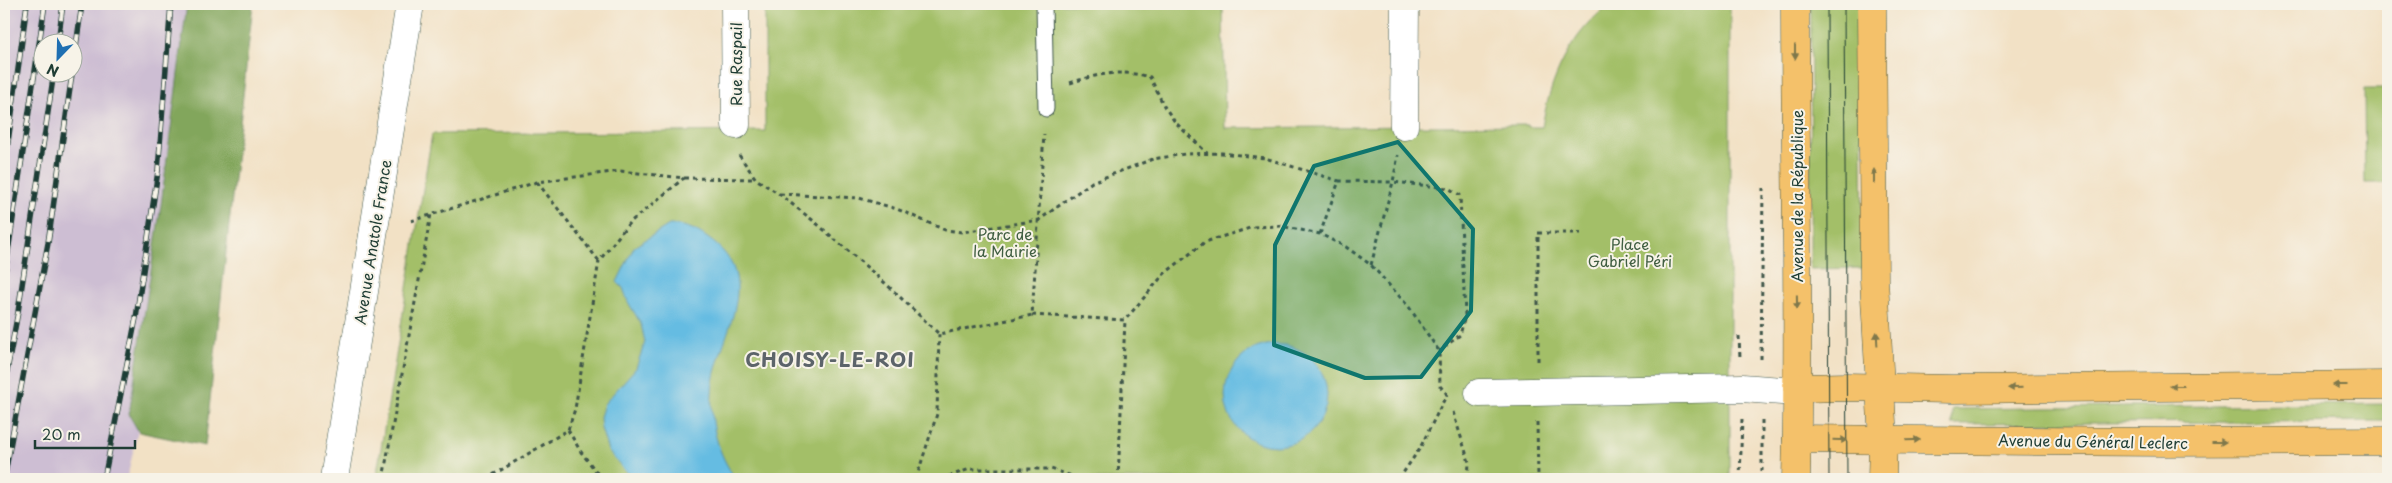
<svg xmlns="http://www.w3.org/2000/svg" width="2392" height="483" font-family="'Playpen Sans',sans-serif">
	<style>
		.industrial { fill: #cdbed3; fill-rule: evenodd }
		.green { fill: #a3bf67; stroke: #617e4e }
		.forest { fill: #82a65c; stroke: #507248 }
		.water { fill: #65bce2; stroke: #427c8b }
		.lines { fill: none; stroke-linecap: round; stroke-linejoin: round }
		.service-casing { stroke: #3f564a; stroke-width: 17 }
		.minor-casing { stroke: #3f564a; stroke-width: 29 }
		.primary-casing { stroke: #3f564a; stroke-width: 29 }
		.path { stroke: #3f564a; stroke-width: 3; stroke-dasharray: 4 4; stroke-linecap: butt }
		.service { stroke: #fff; stroke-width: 15 }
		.minor { stroke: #fff; stroke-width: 28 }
		.primary { stroke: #f4c16a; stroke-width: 28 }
		.tram { stroke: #1f3d34; stroke-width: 1 }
		.rail-casing { stroke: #1f3d34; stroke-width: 5.5 }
		.rail { stroke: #f7f3e8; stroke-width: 4; stroke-dasharray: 11; stroke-linecap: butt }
		.oneway { fill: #7f784c }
		.marked { fill: #0f766e; fill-opacity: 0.2; stroke: #0f766e; stroke-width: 4; stroke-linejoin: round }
		.labels { text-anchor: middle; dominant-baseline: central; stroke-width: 4; stroke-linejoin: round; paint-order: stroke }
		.street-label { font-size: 15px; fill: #1f3d34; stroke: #f7f3e8 }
		.park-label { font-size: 15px; fill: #405e41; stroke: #f7f3e8 }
		.district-label { font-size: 20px; font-weight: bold; letter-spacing: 1px; fill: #5c646a; stroke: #f7f3e8 }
	</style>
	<rect width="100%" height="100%" fill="#f7f3e8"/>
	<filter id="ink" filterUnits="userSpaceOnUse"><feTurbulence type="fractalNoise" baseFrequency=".02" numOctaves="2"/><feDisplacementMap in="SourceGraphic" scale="10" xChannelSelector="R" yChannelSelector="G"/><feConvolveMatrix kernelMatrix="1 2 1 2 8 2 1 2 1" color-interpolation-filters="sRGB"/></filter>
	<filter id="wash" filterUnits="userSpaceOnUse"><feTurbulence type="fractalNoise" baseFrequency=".0096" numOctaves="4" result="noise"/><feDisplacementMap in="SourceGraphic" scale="20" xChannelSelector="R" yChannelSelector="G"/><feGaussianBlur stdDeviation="1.12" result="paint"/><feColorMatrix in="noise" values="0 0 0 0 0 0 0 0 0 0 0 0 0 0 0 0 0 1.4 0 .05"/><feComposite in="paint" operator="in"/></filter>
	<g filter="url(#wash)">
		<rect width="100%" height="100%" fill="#f2e1c5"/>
		<!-- industrial -->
		<path class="industrial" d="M4 4H233L127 479H4ZM42 42H72V72H42Z"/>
		<!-- green -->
		<g class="green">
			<path d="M765 4H1223L1225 128 1528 125V127H1542C1550 79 1570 34 1610 4H1730V479H376L432 134 765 131Z"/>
			<path d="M1811 4H1861L1863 268 1810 269Z"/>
			<path d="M2364 89H2388V117L2385 119 2388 124V183H2365Z"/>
			<path d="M2388 404V421L1952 424V409Z"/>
		</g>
		<!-- forest -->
		<path class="forest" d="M187 4H253L205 446 139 432 129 415 161 205Z"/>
		<!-- water -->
		<g class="water">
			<path d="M669 225C687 224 699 231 713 242 767 284 714 341 712 393 710 424 718 455 736 479H637L624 470 608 451 601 428 600 417 604 404 636 368 645 342 641 324 628 302 623 288 617 282 634 247Z"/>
			<circle cx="1276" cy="395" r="51"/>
		</g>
	</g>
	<g filter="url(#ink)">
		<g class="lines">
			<!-- service casing -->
			<g class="service-casing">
				<path id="service" d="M1044 4 1046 109"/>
			</g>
			<!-- minor casing -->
			<g class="minor-casing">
				<g id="minor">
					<path d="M735 4 736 125"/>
					<path d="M1404 126 1405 4"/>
					<path d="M1479 393 1742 388 1782 391 1799 388"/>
					<path d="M334 479 410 4"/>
				</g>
			</g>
			<!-- primary casing -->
			<g class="primary-casing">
				<g id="primary">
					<path d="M1795 4C1795 162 1800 321 1796 479"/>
					<path d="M1872 4 1874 280 1883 440 1882 479"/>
					<path d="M1799 388 1847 387 1952 389 2388 385"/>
					<path d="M1797 439 2162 442 2388 441"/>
				</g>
			</g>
			<!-- path -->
			<g class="path">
				<path d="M1070 83C1098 74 1120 69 1150 77L1164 106 1175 122 1207 153"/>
				<path d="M739 155 756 179 779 194 815 222 885 283 939 334 1032 315 1044 134"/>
				<path d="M537 182 599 261"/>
				<path d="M780 194 859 198 897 209 945 230 962 232 1039 220 1092 182 1153 159 1185 154 1222 153 1265 158 1339 181"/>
				<path d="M411 221 537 182 620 171 684 178 756 179"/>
				<path d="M1320 234 1339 181 1393 182 1398 155"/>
				<path d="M1371 265 1393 182 1448 188 1460 195 1465 316 1460 335 1439 351"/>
				<path d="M1032 315 1125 320 1164 274 1205 242 1253 227 1281 226 1320 234 1346 247 1371 265 1409 307 1439 351 1440 386 1447 394"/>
				<path d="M1739 336 1740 358"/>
				<path d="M1761 359 1763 188"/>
				<path d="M1538 361V233H1581"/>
				<path d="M1453 412 1469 462 1468 479"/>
				<path d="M1762 420V471"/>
				<path d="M1537 422 1538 479"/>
				<path d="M568 430 581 452 602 479"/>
				<path d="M383 479 431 214"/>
				<path d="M486 479 568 430 575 409 599 261 629 223 684 178"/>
				<path d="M916 479 937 414 939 334"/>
				<path d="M941 479 970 469H1051L1081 479"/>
				<path d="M1118 479 1125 320"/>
				<path d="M1399 479 1420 448 1447 394"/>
				<path d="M1740 479 1742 419"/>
			</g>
			<!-- service -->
			<use href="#service" class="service"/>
			<!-- minor -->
			<use href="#minor" class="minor"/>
			<!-- primary -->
			<use href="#primary" class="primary"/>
			<!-- tram -->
			<g class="tram">
				<path d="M1827 4 1829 479"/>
				<path d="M1844 4 1847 479"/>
			</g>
			<!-- rail casing -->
			<g class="rail-casing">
				<g id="rail">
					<path d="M58 42 63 4"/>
					<path d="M4 171 27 4"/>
					<path d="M4 279 45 4"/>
					<path d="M4 387 18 312 54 72"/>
					<path d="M4 479 48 243 82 4"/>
					<path d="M104 479 136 318 158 171 171 4"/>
				</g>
			</g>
			<!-- rail -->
			<use href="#rail" class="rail"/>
		</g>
		<!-- one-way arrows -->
		<defs><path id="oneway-solid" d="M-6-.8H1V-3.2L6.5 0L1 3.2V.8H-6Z" transform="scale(1.25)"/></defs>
		<g class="oneway">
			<use href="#oneway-solid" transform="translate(1795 52) rotate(90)"/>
			<use href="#oneway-solid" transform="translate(1874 176) rotate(-90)"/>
			<use href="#oneway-solid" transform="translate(1797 302) rotate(89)"/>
			<use href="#oneway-solid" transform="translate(1877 339) rotate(-93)"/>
			<use href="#oneway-solid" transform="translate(2340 385) rotate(180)"/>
			<use href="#oneway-solid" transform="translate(2177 386) rotate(180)"/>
			<use href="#oneway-solid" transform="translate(2015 388) rotate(179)"/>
			<use href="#oneway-solid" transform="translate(1840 440) rotate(1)"/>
			<use href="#oneway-solid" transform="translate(1913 440) rotate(-1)"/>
			<use href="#oneway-solid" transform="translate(2219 442)"/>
		</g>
	</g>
	<!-- marked area -->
	<path class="marked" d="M1398 142 1473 229 1471 311 1421 377 1365 378 1274 345 1275 245 1314 166Z"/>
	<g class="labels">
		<!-- street labels -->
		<g class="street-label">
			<text transform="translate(735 64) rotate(-90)">Rue Raspail</text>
			<text transform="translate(1796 196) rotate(-90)">Avenue de la République</text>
			<text transform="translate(372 242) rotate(-81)">Avenue Anatole France</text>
			<text transform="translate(2093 441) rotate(1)">Avenue du Général Leclerc</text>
		</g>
		<!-- park labels -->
		<g class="park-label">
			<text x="1005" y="233">Parc de<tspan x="1005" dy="17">la Mairie</tspan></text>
			<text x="1630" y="243">Place<tspan x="1630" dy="17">Gabriel Péri</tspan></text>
		</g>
		<!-- district labels -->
		<g class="district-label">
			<text x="830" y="359">CHOISY-LE-ROI</text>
		</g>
	</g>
	<!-- margin -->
	<rect width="2392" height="483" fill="none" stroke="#f7f3e8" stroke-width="20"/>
	<!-- north arrow -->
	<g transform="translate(58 58) rotate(203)"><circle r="24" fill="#f7f3e8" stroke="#a1aaa0"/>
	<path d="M0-4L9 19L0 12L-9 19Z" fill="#1f6fb2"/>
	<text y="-8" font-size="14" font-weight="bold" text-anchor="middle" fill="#1f3d34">N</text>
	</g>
	<!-- scale -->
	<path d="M35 440v8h100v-8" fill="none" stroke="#1f3d34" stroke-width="2.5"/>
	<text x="42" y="440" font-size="15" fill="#1f3d34" stroke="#f7f3e8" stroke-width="4" paint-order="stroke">20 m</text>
</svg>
